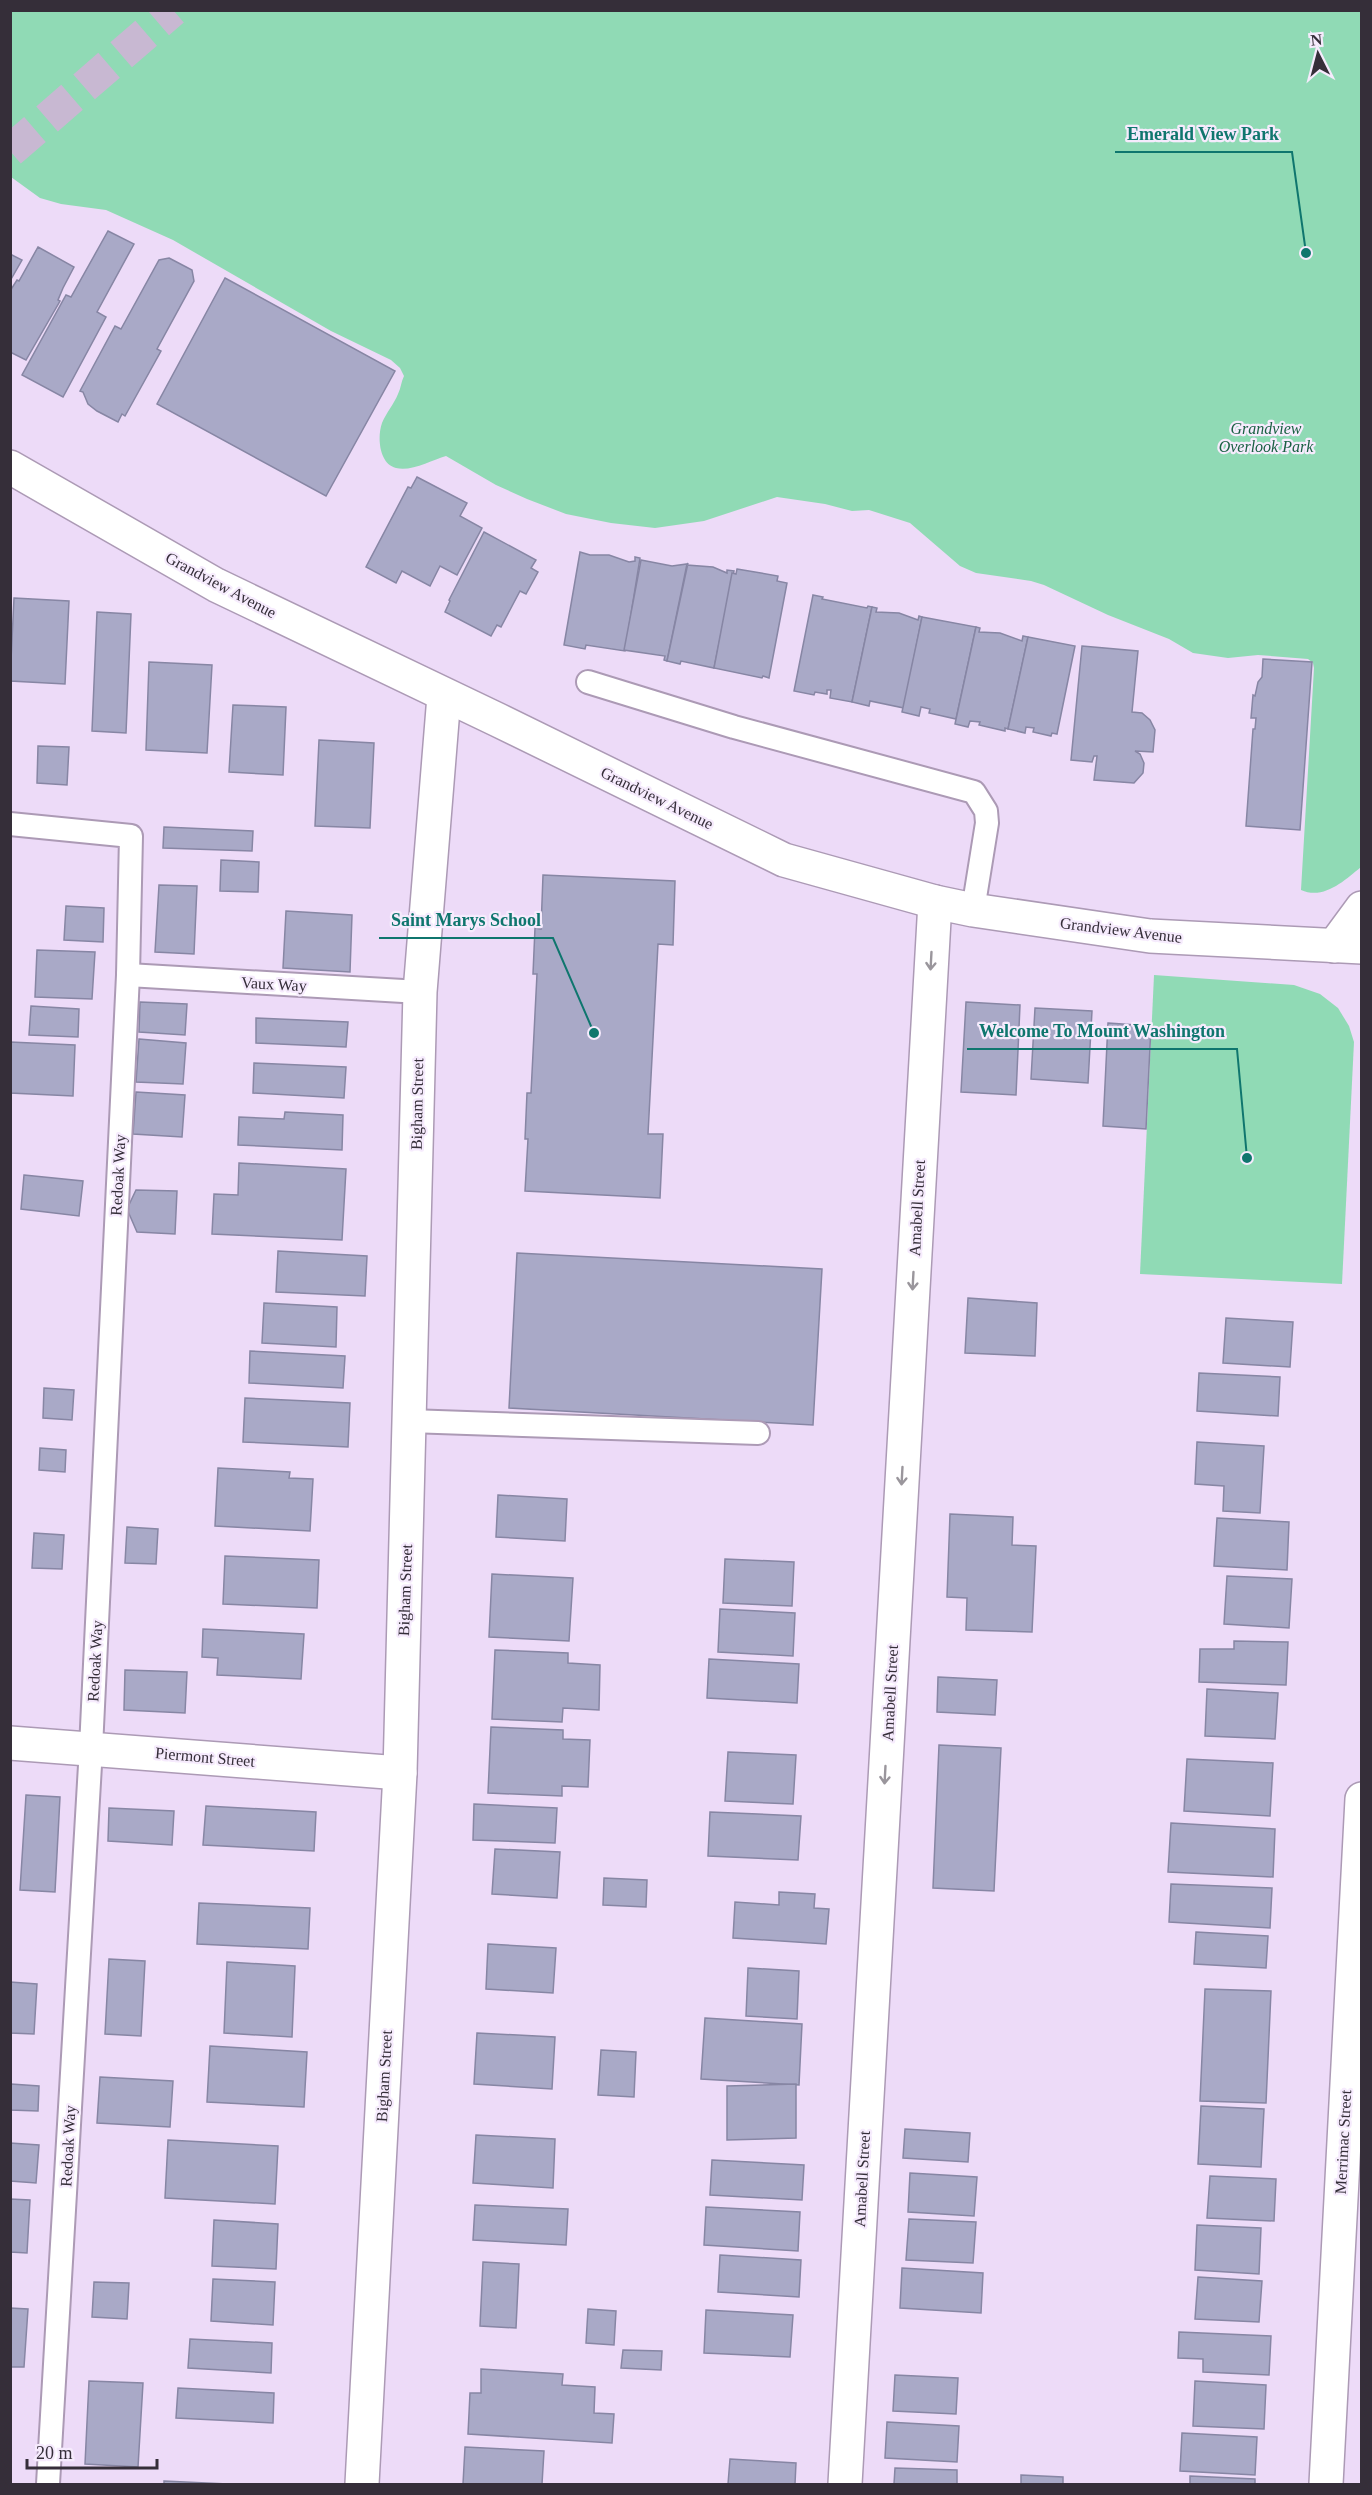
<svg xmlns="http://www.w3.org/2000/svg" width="1372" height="2495" font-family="'Times New Roman',serif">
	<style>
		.green { fill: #90dab5 }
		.building { fill: #a9a9c7; stroke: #8786a4; stroke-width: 1.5 }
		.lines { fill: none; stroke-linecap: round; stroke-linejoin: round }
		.highway-tunnel { stroke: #c8b8d2; stroke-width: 33; stroke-dasharray: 33 16; stroke-linecap: butt }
		.lane-casing { stroke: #ac9ab5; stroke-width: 26 }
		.street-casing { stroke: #ac9ab5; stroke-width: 36 }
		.secondary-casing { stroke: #ac9ab5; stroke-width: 36 }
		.lane { stroke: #fff; stroke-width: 22 }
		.street { stroke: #fff; stroke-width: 33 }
		.secondary { stroke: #fff; stroke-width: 33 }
		.oneway { stroke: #9a969c }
		.labels { text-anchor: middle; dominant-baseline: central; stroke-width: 4.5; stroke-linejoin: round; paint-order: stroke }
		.park-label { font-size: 16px; font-style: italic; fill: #1a6043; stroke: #f6ebfd }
		.street-label { font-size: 16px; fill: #352e39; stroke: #f6ebfd }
		.leader { fill: none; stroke: #0f766e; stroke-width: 2 }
		.callout-dot { fill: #0f766e; stroke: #f6ebfd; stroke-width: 2 }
		.callout-label { font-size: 18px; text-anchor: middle; font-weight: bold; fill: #0f766e; stroke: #f6ebfd; stroke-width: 4.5; stroke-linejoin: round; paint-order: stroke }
	</style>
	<rect width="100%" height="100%" fill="#eddbf8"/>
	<!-- green -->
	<g class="green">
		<path d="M11 10 1361 11V867C1344 881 1324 900 1301 890L1314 668 1313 663 1308 659 1258 655 1228 658 1193 653 1169 639 1108 615 1044 585 1031 581 976 573 960 566 910 523 869 510 852 511 825 504 777 497 704 521 655 528 611 523 566 514 527 499 496 485 446 456C432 460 411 472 396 468 379 464 377 437 382 423 386 413 394 404 398 394 401 388 401 382 404 376L400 368 391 360 331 331 173 240 106 210 61 204 40 198 11 177Z"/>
		<path d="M1154 975 1294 985 1320 994 1338 1008 1349 1026 1354 1042 1342 1284 1140 1274Z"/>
	</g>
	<!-- building -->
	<g class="building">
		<path d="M108 231 134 244 97 312 106 317 63 397 22 375 66 295 71 297Z"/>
		<path d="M38 247 74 267 63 288 58 300 60 301 26 360 10 352V291L17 280 19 281Z"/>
		<path d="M10 254 22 260 10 281Z"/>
		<path d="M169 258 192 270 194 281 157 349 161 351 125 416 122 414 118 422 97 411 88 404 83 392 80 391 115 326 121 329 159 260Z"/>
		<path d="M225 278 395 371 326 496 157 404Z"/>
		<path d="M417 477 467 503 460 516 482 528 457 575 440 566 430 586 402 571 396 583 366 567 408 487 411 488Z"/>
		<path d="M484 532 536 560 531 568 538 572 526 594 520 591 501 627 497 625 491 636 445 612 450 601 449 600Z"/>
		<path d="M580 552 590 555H609L629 562 635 561V557L640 558 625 651 586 645 585 649 564 645Z"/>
		<path d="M641 560 672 566 687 564 667 661 664 660 665 656 624 650Z"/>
		<path d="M688 563 687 565 713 567 727 573V570L734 571 714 668 681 661 680 664 667 661Z"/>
		<path d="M737 569 778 576 777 581 787 583 769 678 763 676 762 678 714 668 732 573 736 574Z"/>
		<path d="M813 595 823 597 822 599 867 608 868 606 872 607 852 702 830 698 831 690H827V694L815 692 814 695 794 691Z"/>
		<path d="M14 598 69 601 65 684 10 681Z"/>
		<path d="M872 607 877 608 876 612 899 613 918 620 919 616 922 617 904 708 870 701 869 706 852 702Z"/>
		<path d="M97 612 131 614 126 733 92 731Z"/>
		<path d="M922 617 976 627 956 719 929 713 930 709 921 707 919 716 902 712Z"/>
		<path d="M976 627 980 628 979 632 1000 633 1022 641 1023 636 1028 637 1008 729 1005 728V731L979 725 980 722 970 721 968 727 955 724Z"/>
		<path d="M1028 637 1075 646 1057 734 1052 733 1051 736 1033 732 1034 728 1026 727 1025 733 1008 729Z"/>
		<path d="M1082 646 1138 651 1132 712 1142 713 1150 720 1155 730 1153 752 1135 751 1140 754 1144 763 1143 773 1134 783 1094 780 1097 756H1094L1092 762 1071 760Z"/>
		<path d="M1263 659 1312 662 1300 830 1246 826 1253 729H1255L1256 718H1251L1253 695 1255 696 1258 682 1262 677Z"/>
		<path d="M149 662 212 665 207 753 146 750Z"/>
		<path d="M233 705 286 707 283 775 229 772Z"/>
		<path d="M319 740 374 743 370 828 315 826Z"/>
		<path d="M38 746 69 747 67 785 37 783Z"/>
		<path d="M164 827 253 831 252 851 163 848Z"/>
		<path d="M221 860 259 862 258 892 220 891Z"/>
		<path d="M543 875 675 881 673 945 658 944 648 1134H663L660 1198 525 1191 528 1139H525L527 1093H531L537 974H533L535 928 541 929Z"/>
		<path d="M159 885 197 886 194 954 155 952Z"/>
		<path d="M66 906 104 908 103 942 64 940Z"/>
		<path d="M286 911 352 915 350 972 283 968Z"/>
		<path d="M37 950 95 952 92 999 35 997Z"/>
		<path d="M140 1002 187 1004 185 1035 139 1032Z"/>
		<path d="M966 1002 1020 1005 1016 1095 961 1092Z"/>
		<path d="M31 1006 79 1009 78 1037 29 1035Z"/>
		<path d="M1035 1008 1092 1011 1088 1083 1031 1079Z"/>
		<path d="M256 1018 348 1022 346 1047 256 1043Z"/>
		<path d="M1108 1023 1151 1026 1146 1129 1103 1126Z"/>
		<path d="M139 1039 186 1043 183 1084 136 1082Z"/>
		<path d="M10 1042 75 1045 73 1096 10 1093Z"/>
		<path d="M254 1063 346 1067 344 1098 253 1093Z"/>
		<path d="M136 1092 185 1095 182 1137 133 1134Z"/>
		<path d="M285 1112 343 1115 342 1150 238 1145 239 1117 284 1119Z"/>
		<path d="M239 1163 346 1169 342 1240 212 1234 214 1194 238 1195Z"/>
		<path d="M24 1175 83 1181 79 1216 21 1209Z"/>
		<path d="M136 1190 177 1191 175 1234 137 1232 127 1209Z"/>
		<path d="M278 1251 367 1256 365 1296 276 1292Z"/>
		<path d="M517 1253 822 1269 813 1425 509 1408Z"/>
		<path d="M968 1298 1037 1303 1035 1356 965 1353Z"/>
		<path d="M264 1303 337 1307 336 1347 262 1343Z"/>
		<path d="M1226 1318 1293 1322 1290 1367 1223 1363Z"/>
		<path d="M250 1351 345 1356 343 1388 249 1383Z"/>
		<path d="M1199 1373 1280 1377 1278 1416 1197 1411Z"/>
		<path d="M44 1388 74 1390 72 1420 43 1418Z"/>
		<path d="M245 1398 350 1403 348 1447 243 1442Z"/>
		<path d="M1197 1442 1264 1446 1260 1513 1223 1511 1224 1486 1195 1484Z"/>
		<path d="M40 1448 66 1450 65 1472 39 1470Z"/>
		<path d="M218 1468 290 1472 289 1478 313 1479 310 1531 215 1526Z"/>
		<path d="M498 1495 567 1499 565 1541 496 1537Z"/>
		<path d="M950 1514 1013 1517 1012 1545 1036 1546 1032 1632 966 1630 967 1598 947 1597Z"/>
		<path d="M1217 1518 1289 1522 1287 1570 1214 1566Z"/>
		<path d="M127 1527 158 1529 156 1564 125 1563Z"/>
		<path d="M34 1533 64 1535 62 1569 32 1568Z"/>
		<path d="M225 1556 319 1560 317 1608 223 1604Z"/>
		<path d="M725 1559 794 1562 792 1606 723 1603Z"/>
		<path d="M492 1574 573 1578 569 1641 489 1637Z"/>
		<path d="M1227 1576 1292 1579 1289 1628 1224 1624Z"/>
		<path d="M720 1609 795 1613 793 1656 718 1652Z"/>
		<path d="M203 1629 304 1634 301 1679 217 1675 218 1658 202 1657Z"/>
		<path d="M1234 1641 1288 1642 1286 1685 1199 1682 1200 1649H1234Z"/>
		<path d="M495 1650 568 1653V1663L600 1665 599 1710 563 1708 562 1722 492 1719Z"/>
		<path d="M709 1659 799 1664 797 1703 707 1698Z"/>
		<path d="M125 1670 187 1672 185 1713 124 1710Z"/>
		<path d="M938 1677 997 1680 995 1715 937 1712Z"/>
		<path d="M1207 1689 1278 1693 1275 1739 1205 1736Z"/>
		<path d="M491 1727 563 1730V1739L590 1740 588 1787 562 1786V1796L488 1793Z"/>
		<path d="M939 1745 1001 1748 994 1891 933 1888Z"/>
		<path d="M728 1752 796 1755 793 1804 725 1801Z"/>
		<path d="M1187 1759 1273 1763 1270 1816 1184 1811Z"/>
		<path d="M26 1795 60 1797 55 1892 20 1890Z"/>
		<path d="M474 1804 557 1808 555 1843 473 1840Z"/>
		<path d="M206 1806 316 1812 314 1851 203 1845Z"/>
		<path d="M109 1808 174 1811 172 1845 108 1841Z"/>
		<path d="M710 1812 801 1816 798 1860 708 1856Z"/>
		<path d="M1171 1823 1275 1829 1273 1877 1168 1872Z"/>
		<path d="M495 1849 560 1852 557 1898 492 1894Z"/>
		<path d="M604 1878 647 1880 646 1907 603 1905Z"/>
		<path d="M1171 1884 1272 1888 1270 1928 1169 1922Z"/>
		<path d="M779 1892 815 1894 814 1908 829 1909 826 1944 733 1938 735 1902 779 1905Z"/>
		<path d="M199 1903 310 1908 308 1949 197 1944Z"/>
		<path d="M1196 1932 1268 1936 1266 1968 1194 1964Z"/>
		<path d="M488 1944 556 1948 553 1993 486 1989Z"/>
		<path d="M109 1959 145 1961 141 2036 105 2034Z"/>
		<path d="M227 1962 295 1966 292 2037 224 2033Z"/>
		<path d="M748 1968 799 1971 797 2019 746 2016Z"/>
		<path d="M10 1982 37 1984 34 2034 10 2033Z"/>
		<path d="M1205 1989 1271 1991 1266 2103 1200 2101Z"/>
		<path d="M705 2018 802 2024 799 2085 701 2079Z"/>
		<path d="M477 2033 555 2037 552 2089 474 2084Z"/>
		<path d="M210 2046 307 2052 304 2107 207 2102Z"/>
		<path d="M601 2050 636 2052 634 2097 598 2095Z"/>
		<path d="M100 2077 173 2081 170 2127 97 2123Z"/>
		<path d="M11 2084 39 2086 38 2111 10 2110Z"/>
		<path d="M796 2084V2138L727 2140V2086Z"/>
		<path d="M1201 2106 1264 2109 1261 2167 1198 2164Z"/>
		<path d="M905 2129 970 2133 968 2162 903 2158Z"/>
		<path d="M476 2135 555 2139 553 2188 473 2183Z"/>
		<path d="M168 2140 278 2146 275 2204 165 2198Z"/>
		<path d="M10 2143 39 2145 36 2183 10 2181Z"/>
		<path d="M712 2160 804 2165 802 2200 710 2195Z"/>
		<path d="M910 2173 977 2177 974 2216 908 2212Z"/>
		<path d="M1210 2176 1276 2179 1274 2221 1207 2218Z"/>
		<path d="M10 2199 30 2200 27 2253 10 2252Z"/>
		<path d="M475 2205 568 2209 566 2245 473 2240Z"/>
		<path d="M706 2207 800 2212 798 2251 704 2245Z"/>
		<path d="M909 2219 976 2222 973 2263 906 2260Z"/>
		<path d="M214 2220 278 2224 276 2269 212 2266Z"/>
		<path d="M1197 2225 1261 2228 1259 2274 1195 2270Z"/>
		<path d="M720 2255 801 2260 799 2297 718 2292Z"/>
		<path d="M483 2262 519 2264 516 2328 480 2326Z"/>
		<path d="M902 2268 983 2273 981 2313 900 2308Z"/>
		<path d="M1198 2277 1262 2281 1259 2322 1195 2319Z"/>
		<path d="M213 2279 275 2282 273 2325 211 2321Z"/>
		<path d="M94 2282 129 2283 127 2319 92 2317Z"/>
		<path d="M10 2308 28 2309 24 2367H10Z"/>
		<path d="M588 2309 616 2311 614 2345 586 2343Z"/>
		<path d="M706 2310 793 2315 790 2357 704 2353Z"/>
		<path d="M1179 2332 1271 2336 1269 2375 1203 2372V2359L1178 2358Z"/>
		<path d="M190 2339 272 2343 271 2373 188 2368Z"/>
		<path d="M623 2350 662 2351 661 2370 621 2368Z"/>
		<path d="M481 2369 563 2374 562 2385 595 2387 594 2413 614 2414 612 2443 468 2434 470 2393H481Z"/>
		<path d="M895 2375 958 2378 956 2414 893 2411Z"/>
		<path d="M89 2381 143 2383 138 2467 85 2464Z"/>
		<path d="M1195 2381 1266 2385 1264 2429 1193 2426Z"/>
		<path d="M178 2388 274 2393 273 2423 176 2418Z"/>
		<path d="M887 2422 959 2426 957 2462 885 2458Z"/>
		<path d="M1182 2433 1257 2437 1255 2475 1180 2471Z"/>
		<path d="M465 2447 544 2451 542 2484H463Z"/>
		<path d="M730 2459 796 2463 795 2484H728Z"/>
		<path d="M895 2468 957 2470V2484H894Z"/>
		<path d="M1021 2475 1063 2477V2484H1021Z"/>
		<path d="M1190 2476 1255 2479V2484H1190Z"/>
		<path d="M164 2481 228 2484H164Z"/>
	</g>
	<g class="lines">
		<!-- highway-tunnel -->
		<path class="highway-tunnel" d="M10 151 173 10"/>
		<!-- lane casing -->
		<g class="lane-casing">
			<g id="lane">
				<path d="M588 682 734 727 974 792 986 811 987 823 973 910"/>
				<path d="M10 824 131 836 128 975 91 1748 48 2484"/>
				<path d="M128 975 420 992"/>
				<path d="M409 1421 758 1433"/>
			</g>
		</g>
		<!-- street casing -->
		<g class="street-casing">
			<g id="street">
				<path d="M10 1743 400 1773"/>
				<path d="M362 2484 400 1773 420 992 444 696"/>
				<path d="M845 2484 935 902"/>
			</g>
		</g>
		<!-- secondary casing -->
		<g class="secondary-casing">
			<g id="secondary">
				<path d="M10 467 216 585 498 720 784 860 935 902 973 910 1150 936 1362 947"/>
				<path d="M1334 946 1362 908"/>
				<path d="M1326 2484 1362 1799"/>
			</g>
		</g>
		<!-- lane -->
		<use href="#lane" class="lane"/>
		<!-- street -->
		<use href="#street" class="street"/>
		<!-- secondary -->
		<use href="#secondary" class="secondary"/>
	</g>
	<!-- one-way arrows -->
	<defs><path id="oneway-shaft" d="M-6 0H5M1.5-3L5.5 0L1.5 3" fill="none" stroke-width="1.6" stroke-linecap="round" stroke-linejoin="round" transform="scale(1.5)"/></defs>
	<g class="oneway">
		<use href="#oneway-shaft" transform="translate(931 961) rotate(93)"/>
		<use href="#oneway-shaft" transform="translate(913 1281) rotate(93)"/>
		<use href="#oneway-shaft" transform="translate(902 1476) rotate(93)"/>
		<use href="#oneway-shaft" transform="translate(885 1775) rotate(93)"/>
	</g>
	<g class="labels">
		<!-- park labels -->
		<g class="park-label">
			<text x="1266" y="428">Grandview<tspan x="1266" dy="18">Overlook Park</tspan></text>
		</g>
		<!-- street labels -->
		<g class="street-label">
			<text transform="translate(221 585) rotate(28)">Grandview Avenue</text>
			<text transform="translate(657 798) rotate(26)">Grandview Avenue</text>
			<text transform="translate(1121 930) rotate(7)">Grandview Avenue</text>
			<text transform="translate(274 984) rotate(3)">Vaux Way</text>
			<text transform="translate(417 1104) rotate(-89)">Bigham Street</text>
			<text transform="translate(118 1175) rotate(-87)">Redoak Way</text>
			<text transform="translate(917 1208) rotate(-87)">Amabell Street</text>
			<text transform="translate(405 1590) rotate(-88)">Bigham Street</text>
			<text transform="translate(95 1661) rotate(-87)">Redoak Way</text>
			<text transform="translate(890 1693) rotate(-87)">Amabell Street</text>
			<text transform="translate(205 1757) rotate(5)">Piermont Street</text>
			<text transform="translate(384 2076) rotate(-87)">Bigham Street</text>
			<text transform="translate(1343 2142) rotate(-87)">Merrimac Street</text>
			<text transform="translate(68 2146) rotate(-87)">Redoak Way</text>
			<text transform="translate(862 2179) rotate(-87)">Amabell Street</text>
		</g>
	</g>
	<!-- callouts -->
	<path class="leader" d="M1306 253L1292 152H1115M594 1033L553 938H379M1247 1158L1237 1049H967"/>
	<g class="callout-dot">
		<circle cx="1306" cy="253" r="6"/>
		<circle cx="594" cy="1033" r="6"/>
		<circle cx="1247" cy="1158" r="6"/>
	</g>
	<g class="callout-label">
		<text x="1203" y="140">Emerald View Park</text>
		<text x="466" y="926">Saint Marys School</text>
		<text x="1102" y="1037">Welcome To Mount Washington</text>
	</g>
	<!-- border -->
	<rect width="1372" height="2495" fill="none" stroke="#352e39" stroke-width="24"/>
	<!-- north arrow -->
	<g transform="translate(1318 54) rotate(354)" stroke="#f6ebfd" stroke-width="4.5" paint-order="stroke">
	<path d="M0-4.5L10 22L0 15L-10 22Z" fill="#352e39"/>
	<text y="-9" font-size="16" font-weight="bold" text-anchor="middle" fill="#352e39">N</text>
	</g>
	<!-- scale -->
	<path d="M27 2459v9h130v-9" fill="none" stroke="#352e39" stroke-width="3"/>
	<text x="36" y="2459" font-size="18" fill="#352e39" stroke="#f6ebfd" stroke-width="4.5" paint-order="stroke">20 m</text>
</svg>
